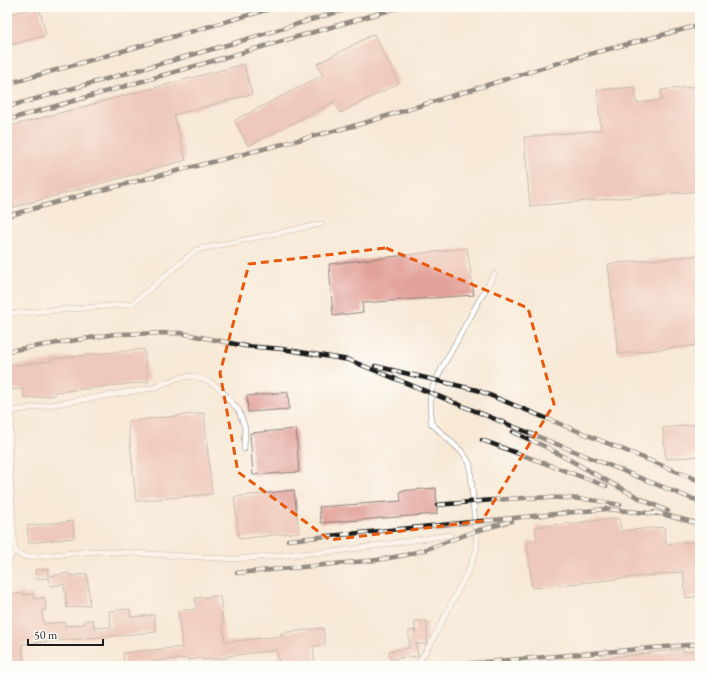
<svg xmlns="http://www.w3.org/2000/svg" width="707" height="673" font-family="'EB Garamond',serif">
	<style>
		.building { fill: #e2a199 }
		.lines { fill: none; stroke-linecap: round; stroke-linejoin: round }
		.service-casing { stroke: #8a827a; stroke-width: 6 }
		.service { stroke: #fff; stroke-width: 5 }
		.rail-casing { stroke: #1c1c1c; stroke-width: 4.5 }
		.rail { stroke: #fdfcf7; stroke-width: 3; stroke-dasharray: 9; stroke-linecap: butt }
		.marked { fill: none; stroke: #e8590c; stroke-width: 3; stroke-dasharray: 8 5; stroke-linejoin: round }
	</style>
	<rect width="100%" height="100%" fill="#fdfcf7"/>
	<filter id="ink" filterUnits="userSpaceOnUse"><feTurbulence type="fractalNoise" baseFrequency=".025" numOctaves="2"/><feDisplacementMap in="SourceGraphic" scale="8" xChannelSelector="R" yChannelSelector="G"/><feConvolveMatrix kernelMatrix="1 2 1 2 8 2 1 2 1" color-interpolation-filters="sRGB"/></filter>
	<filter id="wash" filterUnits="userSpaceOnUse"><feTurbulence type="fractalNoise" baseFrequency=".012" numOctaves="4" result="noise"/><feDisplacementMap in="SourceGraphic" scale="16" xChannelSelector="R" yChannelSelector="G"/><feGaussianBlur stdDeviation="0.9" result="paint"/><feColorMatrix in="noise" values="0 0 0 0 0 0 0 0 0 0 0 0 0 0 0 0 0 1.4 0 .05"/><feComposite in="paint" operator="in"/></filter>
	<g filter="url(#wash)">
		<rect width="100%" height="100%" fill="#f8e9d7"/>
		<g id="blocks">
			<!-- building -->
			<g class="building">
				<path d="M39 7 46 35 7 46V15Z"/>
				<path d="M374 34 399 83 340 113 334 102 248 146 235 120 323 75 317 64Z"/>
				<path d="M244 64 252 94 174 115 186 160 7 209V127Z"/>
				<path d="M700 86V191L530 206 524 137 601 130 597 90 635 87 636 103 662 100 661 90Z"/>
				<path d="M467 248 474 295 362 303 363 312 333 316 329 264Z"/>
				<path d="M700 255V345L618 354 608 264Z"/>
				<path d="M144 349 148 382 55 392V395L24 399 23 389 7 390V366L52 361 51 359Z"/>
				<path d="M288 392 289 409 248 412 247 396Z"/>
				<path d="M204 413 212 494 136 501 128 421Z"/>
				<path d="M700 424V456L666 459 663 428Z"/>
				<path d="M296 429 299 472 253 475 250 433Z"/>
				<path d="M436 488 437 514 321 523 319 507 401 501 400 491Z"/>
				<path d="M294 490 299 532 239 539 234 497Z"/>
				<path d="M619 518 621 531 664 527 666 544 699 541 700 596 686 598 683 572 532 588 527 542 537 541 535 527Z"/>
				<path d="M73 521 74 538 29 543 27 526Z"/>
				<path d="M48 569V578L36 579 35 570Z"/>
				<path d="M69 573 70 576 87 574 90 605 67 608 64 584 50 586 49 576Z"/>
				<path d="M24 593V595L33 594 34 599 45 598 46 610 42 611 44 624 65 622V626L84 624V620H93L94 628 111 627 109 611 130 609 131 617 154 615 156 632 22 644 24 661 7 663V595Z"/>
				<path d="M220 596 225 642 282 636 281 633 323 628 325 645 313 646 315 666H279L277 650 227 656V658L202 660V658L189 660 188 658 124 664 123 653 182 647 178 611 196 609 195 598Z"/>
				<path d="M415 621H427V642L426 644H416L418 656 390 659 389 651 409 648V631L415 630V633Z"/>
				<path d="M683 649V652L700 650V666H579V661Z"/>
			</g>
		</g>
	</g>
	<g filter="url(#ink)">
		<use href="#blocks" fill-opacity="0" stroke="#8a827a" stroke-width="1"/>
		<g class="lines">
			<!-- service casing -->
			<g class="service-casing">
				<g id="service">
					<path d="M7 314 132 304 196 250 321 224"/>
					<path d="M7 412 153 388 178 378 192 376 208 381 219 388 239 411 245 428 244 449"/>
					<path d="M12 412 9 457 15 550"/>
					<path d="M7 563 15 550 20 555 28 557 98 551 234 559 338 551 450 535"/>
					<path d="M416 666 431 643 470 567 477 548 470 464 463 453 431 423 430 393 444 364 494 274"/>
				</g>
			</g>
			<!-- service -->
			<use href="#service" class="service"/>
			<!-- rail casing -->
			<g class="rail-casing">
				<g id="rail">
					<path d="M7 84 277 7"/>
					<path d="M7 107 234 43 354 7"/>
					<path d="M7 120 401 7"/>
					<path d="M7 216 79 196 361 124 571 59 700 25"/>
					<path d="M7 351 115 334 181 333 245 346 282 349 349 360 690 498 700 501"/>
					<path d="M375 366 477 390 700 481"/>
					<path d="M513 432C527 439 542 444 555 452 593 472 628 495 668 511"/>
					<path d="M482 440 606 486"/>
					<path d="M437 505C497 500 560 491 620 505"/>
					<path d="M654 512 700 524"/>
					<path d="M288 540 606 509 658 514"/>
					<path d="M237 573 377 560 406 555 427 549 476 531 512 521"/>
					<path d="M438 666 700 644"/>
				</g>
			</g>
			<!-- rail -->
			<use href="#rail" class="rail"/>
		</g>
	</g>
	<!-- marked area -->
	<path d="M0 0H707V673H0ZM386 248 528 308 554 404 482 521 330 540 238 472 220 373 249 264Z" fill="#f8e9d7" fill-opacity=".55" fill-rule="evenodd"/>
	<path class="marked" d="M386 248 528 308 554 404 482 521 330 540 238 472 220 373 249 264Z"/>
	<!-- margin -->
	<rect width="707" height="673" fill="none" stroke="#fdfcf7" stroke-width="24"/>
	<!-- scale -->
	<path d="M28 639v6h75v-6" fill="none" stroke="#1c1c1c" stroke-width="2"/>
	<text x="34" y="639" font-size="12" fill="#1c1c1c" stroke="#fdfcf7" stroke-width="3" paint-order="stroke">50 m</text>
</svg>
